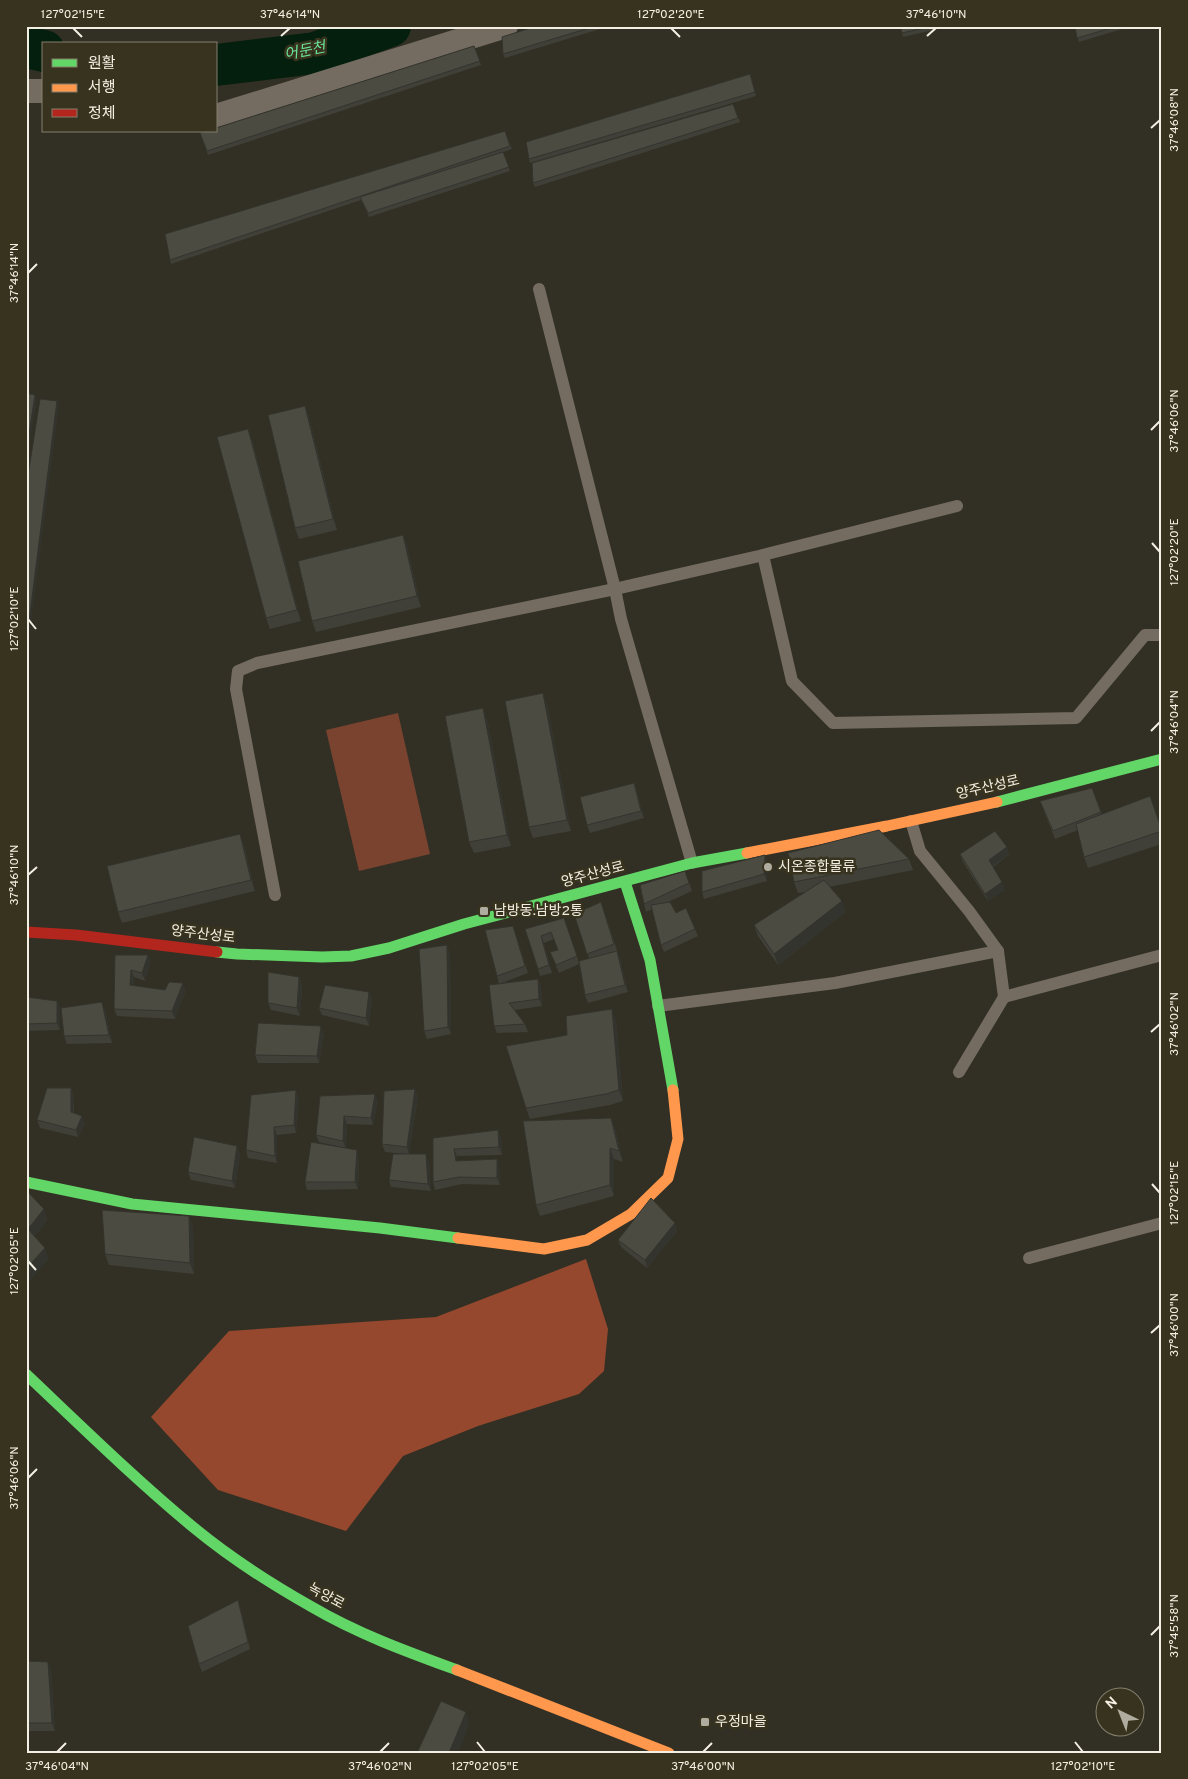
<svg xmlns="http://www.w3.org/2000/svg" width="1188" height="1779" font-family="Overpass,'Noto Sans KR',sans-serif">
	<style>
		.green { fill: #7a4330 }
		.forest { fill: #96482e }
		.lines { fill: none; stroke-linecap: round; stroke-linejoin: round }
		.river { stroke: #051f0e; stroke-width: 42 }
		.lane { stroke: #746c61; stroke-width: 12 }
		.street { stroke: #746c61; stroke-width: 24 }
		.fast { stroke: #63d668; stroke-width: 11 }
		.slow { stroke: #ff974d; stroke-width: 11 }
		.jam { stroke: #b3261e; stroke-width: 11 }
		.wall { fill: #404039 }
		.shaded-wall { fill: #34342e }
		.building { fill: #4b4b42; stroke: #34342e }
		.ticks { fill: none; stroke: #f3f0e3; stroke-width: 2 }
		.poi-dot { fill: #afada0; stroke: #38331e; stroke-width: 2 }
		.labels { text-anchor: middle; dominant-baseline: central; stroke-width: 5; stroke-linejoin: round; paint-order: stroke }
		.street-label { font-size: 14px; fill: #f3f0e3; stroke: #38331e }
		.poi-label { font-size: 14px; fill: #f3f0e3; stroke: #38331e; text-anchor: start }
		.water-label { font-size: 15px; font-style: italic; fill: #69e599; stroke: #38331e }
		.neatline { fill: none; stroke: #f3f0e3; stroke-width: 2 }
		.ticks-label { font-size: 12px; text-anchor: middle; fill: #f3f0e3 }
	</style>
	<rect width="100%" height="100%" fill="#323024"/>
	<!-- green -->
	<path class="green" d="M398 713 430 854 359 871 326 730Z"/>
	<!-- forest -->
	<path class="forest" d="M586 1259 608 1329 604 1371 579 1394 478 1426 403 1456 346 1531 218 1490 151 1417 229 1331 436 1317Z"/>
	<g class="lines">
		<!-- river -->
		<g class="river">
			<path d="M26 47 44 51"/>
			<path d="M216 65 315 53 390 26"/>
		</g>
		<!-- lane -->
		<g class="lane">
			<path d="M539 289 615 589 621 619 692 863"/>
			<path d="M763 555 792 681 833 723 1076 718 1145 635H1162"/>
			<path d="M275 895 236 689 238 671 257 663 615 589 763 555 957 506"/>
			<path d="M1004 997 1162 955"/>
			<path d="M658 1006 835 983 998 951 969 911 920 851 911 821"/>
			<path d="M959 1072 1004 997 998 951"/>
			<path d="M1029 1258 1162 1223"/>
		</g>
		<!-- street -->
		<g class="street">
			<path d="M26 91H44"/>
			<path d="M216 116 506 26"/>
		</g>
		<!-- fast -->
		<g class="fast">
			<path d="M997 802 1162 759"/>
			<path d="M625 882 650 960 673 1090"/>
			<path d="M217 952 237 954 322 957 351 956 389 948 464 924 692 863 747 853"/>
			<path d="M26 1182 132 1204 380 1228 458 1238"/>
			<path d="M26 1374C81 1426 135 1479 193 1527 228 1556 273 1585 312 1607 358 1634 408 1652 457 1670"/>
		</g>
		<!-- slow -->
		<g class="slow">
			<path d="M747 853 887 826 997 802"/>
			<path d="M458 1238 544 1249 587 1240 631 1214 668 1178 678 1139 673 1090"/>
			<path d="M457 1670 669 1753"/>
		</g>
		<!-- jam -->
		<path class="jam" d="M26 932 76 935 217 952"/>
	</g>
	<!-- wall -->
	<g class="wall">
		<path d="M537 26H610L505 58 503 54Z"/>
		<path d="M900 26H951L903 37Z"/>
		<path d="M1075 26H1132L1079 42Z"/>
		<path d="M474 46 481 65 208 155 200 133Z"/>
		<path d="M750 74 756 96 530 163 529 159Z"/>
		<path d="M733 104 740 122 535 187 533 183Z"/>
		<path d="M505 131 512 149 500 153 503 152 510 171 369 217 361 200 171 264 170 260Z"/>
		<path d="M305 406 309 417 337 530 299 539 295 528Z"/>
		<path d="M248 429 252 440 301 621 270 629 266 618Z"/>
		<path d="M403 535 407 546 421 607 316 632 312 621Z"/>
		<path d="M547 704 571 831 533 838 529 827Z"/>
		<path d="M487 719 511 846 474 853 469 842Z"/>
		<path d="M634 783 644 818 590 833 587 825Z"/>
		<path d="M1092 788 1102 815 1150 796 1162 829V844L1088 868 1084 857 1078 830 1055 839 1043 809Z"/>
		<path d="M244 845 255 891 122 923 118 912Z"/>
		<path d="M960 854H1010L993 867 1005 890 988 901 963 862Z"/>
		<path d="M765 855 767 863V881L704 899 702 892Z"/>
		<path d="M909 859 913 870 829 887 846 912 778 965 758 936 754 925 805 892 798 893 794 882Z"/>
		<path d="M685 871 692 891 666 903 676 913 695 929 698 936 664 952 661 945 652 909 646 912 644 904Z"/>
		<path d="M601 902 620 959 628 992 588 1003 585 995 579 964 559 973 550 952 558 950 554 939 544 943 552 973 540 976 525 929 564 918 579 963 589 958 574 914Z"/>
		<path d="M515 933 528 973 501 983 538 979 541 987 542 1006 515 1010 525 1024 528 1032 497 1033 494 1026 499 984 497 976Z"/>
		<path d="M450 953 451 1034 427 1039 424 1031Z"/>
		<path d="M115 955 151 962 145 981 134 977 133 986 165 990H186L175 1019 117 1016 114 1009Z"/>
		<path d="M299 977 302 985 300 1016 271 1010 268 1003Z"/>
		<path d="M369 992 372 1000 369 1026 322 1015 319 1008Z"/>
		<path d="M26 997 57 1001 60 1008V1030L26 1031Z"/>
		<path d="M105 1009 112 1043 67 1044 64 1036Z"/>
		<path d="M616 1020 623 1101 610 1105 530 1119 526 1108 567 1035Z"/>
		<path d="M324 1034 319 1063H258L255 1055Z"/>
		<path d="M71 1088 74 1096V1113L85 1124 78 1137 40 1128 37 1120Z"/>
		<path d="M320 1096 378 1101 373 1125 347 1124 346 1148 359 1158 358 1189 307 1190 305 1182 340 1147 319 1142 316 1135Z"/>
		<path d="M418 1096 409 1154 429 1161 431 1191 391 1187 389 1180 406 1154 385 1152 382 1144Z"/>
		<path d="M299 1098 296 1133 277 1135V1163L248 1158 246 1150Z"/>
		<path d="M611 1118 615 1129 623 1162 614 1159V1196L540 1216 536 1205Z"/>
		<path d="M498 1130 501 1138 502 1155 457 1156V1161L497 1159 499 1167 500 1185 462 1184 435 1190 433 1182V1138Z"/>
		<path d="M240 1153 235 1188 191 1180 188 1172Z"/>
		<path d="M189 1216 193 1227 194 1274 109 1265 105 1254Z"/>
		<path d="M675 1223 677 1231 647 1268 621 1247 618 1240Z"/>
		<path d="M238 1600 240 1607 250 1649 202 1672 199 1664Z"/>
		<path d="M26 1661 51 1670 55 1731H26Z"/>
	</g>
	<!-- shaded-wall -->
	<g class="shaded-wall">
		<path d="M35 395 37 399 26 465V453Z"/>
		<path d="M57 401 59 405 26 660V645Z"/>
		<path d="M305 406 309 417 337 530 333 519Z"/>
		<path d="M248 429 252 440 301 621 297 610Z"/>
		<path d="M403 535 407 546 421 607 417 596Z"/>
		<path d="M543 693 547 704 571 831 567 820Z"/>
		<path d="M483 708 487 719 511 846 507 835Z"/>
		<path d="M634 783 637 790 644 818 641 811Z"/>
		<path d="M240 834 244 845 255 891 251 880Z"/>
		<path d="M1007 847 1010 854 991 867 989 860Z"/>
		<path d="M765 855 767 863V881L764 874Z"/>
		<path d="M1002 882 1005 890 988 901 985 894Z"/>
		<path d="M842 901 846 912 778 965 774 954Z"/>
		<path d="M541 936 544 943 552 973 549 965Z"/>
		<path d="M447 945 450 953 451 1034 448 1027Z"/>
		<path d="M617 951 620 959 628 992 625 985Z"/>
		<path d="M148 955 151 962 145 981 142 973Z"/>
		<path d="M131 970 134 977 133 993 130 985Z"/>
		<path d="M299 977 302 985 300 1016 297 1008Z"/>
		<path d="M538 979 541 987 542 1006 539 999Z"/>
		<path d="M183 983 186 990 175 1019 172 1011Z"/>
		<path d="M369 992 372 1000 369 1026 366 1018Z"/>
		<path d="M57 1001 60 1008V1030L57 1023Z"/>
		<path d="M102 1002 105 1009 112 1043 109 1035Z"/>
		<path d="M612 1009 616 1020 623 1101 619 1090Z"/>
		<path d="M321 1026 324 1034 319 1063 317 1056Z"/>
		<path d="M71 1088 74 1096 73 1119 71 1112Z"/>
		<path d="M415 1089 418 1096 409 1154 407 1147Z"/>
		<path d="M296 1090 299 1098 296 1133 294 1125Z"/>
		<path d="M375 1094 378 1101 373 1125 371 1118Z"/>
		<path d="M82 1116 85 1124 78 1137 76 1130Z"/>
		<path d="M344 1116 347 1124 346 1149 343 1141Z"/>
		<path d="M611 1118 615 1129 623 1162 619 1151Z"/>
		<path d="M274 1127 277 1135V1163L275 1156Z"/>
		<path d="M498 1130 501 1138 502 1155 499 1147Z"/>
		<path d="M237 1146 240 1153 235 1188 232 1181Z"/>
		<path d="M610 1148 614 1159V1196L610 1185Z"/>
		<path d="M454 1149 457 1156 459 1169 456 1161Z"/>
		<path d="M357 1150 359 1158 358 1189 355 1182Z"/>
		<path d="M426 1154 429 1161 431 1191 428 1184Z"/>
		<path d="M497 1159 499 1167 500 1185 497 1178Z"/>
		<path d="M44 1209 48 1220 32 1240 28 1229Z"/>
		<path d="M189 1216 193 1227 194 1274 190 1263Z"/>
		<path d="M675 1223 677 1231 647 1268 645 1260Z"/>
		<path d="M45 1248 49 1259 26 1285V1269Z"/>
		<path d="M48 1662 51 1670 55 1731 52 1723Z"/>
		<path d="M466 1712 470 1723 458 1753H449Z"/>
	</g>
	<!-- building -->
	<g class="building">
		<path d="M537 26H596L503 54 502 37Z"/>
		<path d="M900 26H932L902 33Z"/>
		<path d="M1075 26H1118L1077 38Z"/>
		<path d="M474 46 480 61 207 151 200 133 206 131H216V128Z"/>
		<path d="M750 74 755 92 529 159 526 142Z"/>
		<path d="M733 104 738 118 533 183 532 163Z"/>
		<path d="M505 131 510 146 170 260 165 234Z"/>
		<path d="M503 152 509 167 368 213 360 197Z"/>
		<path d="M26 393 35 395 26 453Z"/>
		<path d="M40 399 57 401 26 645V488Z"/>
		<path d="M305 406 333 519 295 528 268 415Z"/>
		<path d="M248 429 297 610 266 618 217 437Z"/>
		<path d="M403 535 417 596 312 621 298 561Z"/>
		<path d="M543 693 567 820 529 827 505 701Z"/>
		<path d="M483 708 507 835 469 842 445 716Z"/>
		<path d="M634 783 641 811 587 825 580 797Z"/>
		<path d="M1092 788 1101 812 1053 831 1040 801Z"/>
		<path d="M1150 796 1162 831 1084 857 1076 824Z"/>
		<path d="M879 830 909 859 794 882 788 853Z"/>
		<path d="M995 831 1007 847 989 860 1002 882 985 894 960 854Z"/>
		<path d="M240 834 251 880 118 912 107 866Z"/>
		<path d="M765 855 764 874 702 892V871Z"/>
		<path d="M685 871 689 883 644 904 640 885Z"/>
		<path d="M824 880 842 901 774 954 754 925Z"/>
		<path d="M601 902 614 944 587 954 574 914Z"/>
		<path d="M670 902 676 913 686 908 695 929 661 945 651 905Z"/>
		<path d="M564 918 577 956 556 965 550 952 558 950 551 932 541 936 549 965 538 969 525 929Z"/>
		<path d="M513 926 525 966 497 976 485 930Z"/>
		<path d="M447 945 448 1027 424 1031 419 949Z"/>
		<path d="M617 951 625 985 585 995 579 961Z"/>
		<path d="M115 955H148L142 973 131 970 130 985 165 990 169 982 183 983 172 1011 114 1009Z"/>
		<path d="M268 972 299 977 297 1008 268 1003Z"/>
		<path d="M538 979 539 999 509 1003 525 1024 494 1026 489 985Z"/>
		<path d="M325 985 369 992 366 1018 319 1008Z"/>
		<path d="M26 997 57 1001V1023L26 1024Z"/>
		<path d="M102 1002 109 1035 64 1036 61 1008Z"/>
		<path d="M612 1009 619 1090 606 1094 526 1108 506 1046 567 1035 566 1016Z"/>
		<path d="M258 1023 321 1026 317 1056 255 1055Z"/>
		<path d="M47 1088H71V1112L82 1116 76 1130 37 1120Z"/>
		<path d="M415 1089 407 1147 382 1144 384 1091Z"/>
		<path d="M296 1090 294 1125 274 1127 275 1156 246 1150 251 1095Z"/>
		<path d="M375 1094 371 1118 344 1116 343 1141 316 1135 320 1096Z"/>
		<path d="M611 1118 619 1151 610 1148V1185L536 1205 523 1121Z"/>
		<path d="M498 1130 499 1147 454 1149 456 1161 497 1159V1178L459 1177 433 1182V1138Z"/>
		<path d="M194 1137 237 1146 232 1181 188 1172Z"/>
		<path d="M311 1142 357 1150 355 1182H305Z"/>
		<path d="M393 1154H426L428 1184 389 1180Z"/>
		<path d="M26 1190 44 1209 28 1229 45 1248 26 1269Z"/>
		<path d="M651 1198 675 1223 645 1260 618 1240Z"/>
		<path d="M102 1210 189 1216 190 1263 105 1254Z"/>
		<path d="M238 1600 248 1642 199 1664 188 1626Z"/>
		<path d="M26 1661 48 1662 52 1723H26Z"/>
		<path d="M441 1701 466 1712 449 1753H417Z"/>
	</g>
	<!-- ticks -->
	<path class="ticks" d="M73 28 82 37M671 28 680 37M281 36 290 28M927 36 936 28M1151 128 1160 120M28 273 37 264M1151 430 1160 421M1152 543 1160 552M28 619 36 629M1151 731 1160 722M28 875 37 867M1151 1032 1160 1024M1152 1184 1160 1193M28 1261 36 1270M1151 1333 1160 1325M28 1478 37 1469M1151 1635 1160 1626M477 1742 485 1752M1075 1742 1083 1752M57 1752 66 1743M380 1752 389 1743M703 1752 712 1743"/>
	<!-- markers -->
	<g class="poi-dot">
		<circle cx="768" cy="867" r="5"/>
		<rect x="479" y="906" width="10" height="10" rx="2.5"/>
		<rect x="700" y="1717" width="10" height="10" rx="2.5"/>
	</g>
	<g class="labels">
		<!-- street labels -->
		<g class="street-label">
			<text transform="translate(988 788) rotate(-13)">양주산성로</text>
			<text transform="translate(593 875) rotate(-15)">양주산성로</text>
			<text transform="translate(203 935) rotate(7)">양주산성로</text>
			<text transform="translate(326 1597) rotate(28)">녹양로</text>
		</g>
		<!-- poi labels -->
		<g class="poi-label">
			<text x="778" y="867">시온종합물류</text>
			<text x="494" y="911">남방동.남방2통</text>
			<text x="715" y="1722">우정마을</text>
		</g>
		<!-- water labels -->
		<g class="water-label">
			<text transform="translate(305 52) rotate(-11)">어둔천</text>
		</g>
	</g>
	<!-- border -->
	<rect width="1188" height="1779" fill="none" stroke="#38331e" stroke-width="55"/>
	<!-- legend -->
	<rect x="42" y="42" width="175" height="90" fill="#38331e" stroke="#837f6d"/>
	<rect x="52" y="59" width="25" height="8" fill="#63d668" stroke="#837f6d"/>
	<text x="88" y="68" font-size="15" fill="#f3f0e3">원활</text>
	<rect x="52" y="84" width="25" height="8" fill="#ff974d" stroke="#837f6d"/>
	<text x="88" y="92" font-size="15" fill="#f3f0e3">서행</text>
	<rect x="52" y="109" width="25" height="8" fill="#b3261e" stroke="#837f6d"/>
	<text x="88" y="118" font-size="15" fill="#f3f0e3">정체</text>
	<!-- north arrow -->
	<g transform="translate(1120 1712) rotate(317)"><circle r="24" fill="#38331e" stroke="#837f6d"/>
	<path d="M0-4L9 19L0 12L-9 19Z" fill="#afada0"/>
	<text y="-8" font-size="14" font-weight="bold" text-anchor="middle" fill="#f3f0e3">N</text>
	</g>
	<rect x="28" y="28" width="1132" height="1724" class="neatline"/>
	<g class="ticks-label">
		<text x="73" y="18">127°02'15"E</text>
		<text x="290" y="18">37°46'14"N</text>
		<text x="671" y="18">127°02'20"E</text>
		<text x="936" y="18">37°46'10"N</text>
		<text transform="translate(1174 120) rotate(-90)" y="4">37°46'08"N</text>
		<text transform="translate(14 273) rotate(-90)" y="4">37°46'14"N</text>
		<text transform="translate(1174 421) rotate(-90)" y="4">37°46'06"N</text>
		<text transform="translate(1174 552) rotate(-90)" y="4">127°02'20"E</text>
		<text transform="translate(14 619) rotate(-90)" y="4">127°02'10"E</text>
		<text transform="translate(1174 722) rotate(-90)" y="4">37°46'04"N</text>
		<text transform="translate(14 875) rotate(-90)" y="4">37°46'10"N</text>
		<text transform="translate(1174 1024) rotate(-90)" y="4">37°46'02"N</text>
		<text transform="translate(1174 1193) rotate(-90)" y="4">127°02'15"E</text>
		<text transform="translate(14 1261) rotate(-90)" y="4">127°02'05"E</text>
		<text transform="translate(1174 1325) rotate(-90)" y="4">37°46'00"N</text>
		<text transform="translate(14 1478) rotate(-90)" y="4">37°46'06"N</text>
		<text transform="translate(1174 1626) rotate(-90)" y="4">37°45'58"N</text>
		<text x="57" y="1770">37°46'04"N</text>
		<text x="380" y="1770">37°46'02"N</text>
		<text x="485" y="1770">127°02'05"E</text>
		<text x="703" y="1770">37°46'00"N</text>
		<text x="1083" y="1770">127°02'10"E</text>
	</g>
</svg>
